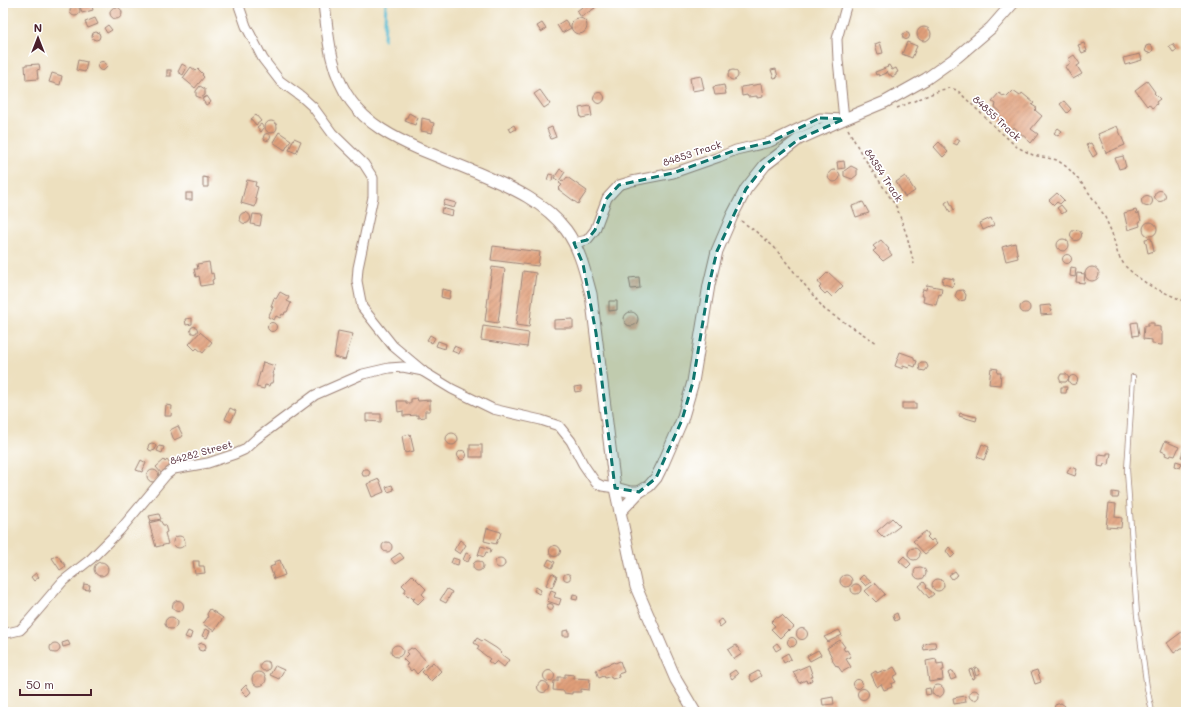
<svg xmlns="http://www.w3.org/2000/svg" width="1189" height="715" font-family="Mali,sans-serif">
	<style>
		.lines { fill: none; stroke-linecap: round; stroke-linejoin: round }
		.stream { stroke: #56bcd4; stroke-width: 3 }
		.building { fill: url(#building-hatch) }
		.service-casing { stroke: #9c8075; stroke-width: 6 }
		.minor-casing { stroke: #9c8075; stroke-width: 11 }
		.tertiary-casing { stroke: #9c8075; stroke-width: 13 }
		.path { stroke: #9c8075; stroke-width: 1.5; stroke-dasharray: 3 3; stroke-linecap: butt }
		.service { stroke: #fff; stroke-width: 4.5 }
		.minor { stroke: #fff; stroke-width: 9 }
		.tertiary { stroke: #fff; stroke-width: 11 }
		.marked { fill: #0f766e; fill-opacity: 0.2; stroke: #0f766e; stroke-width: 3; stroke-dasharray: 8 5; stroke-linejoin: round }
		.labels { text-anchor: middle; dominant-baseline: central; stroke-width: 3.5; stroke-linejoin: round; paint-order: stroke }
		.street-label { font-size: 10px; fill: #4a1f2b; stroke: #fff }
	</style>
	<defs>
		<pattern id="building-hatch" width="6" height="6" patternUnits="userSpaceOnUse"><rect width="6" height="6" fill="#e09f79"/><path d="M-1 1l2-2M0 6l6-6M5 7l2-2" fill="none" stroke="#b88163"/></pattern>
	</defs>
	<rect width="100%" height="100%" fill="#fff"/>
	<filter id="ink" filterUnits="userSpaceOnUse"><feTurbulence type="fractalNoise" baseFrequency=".025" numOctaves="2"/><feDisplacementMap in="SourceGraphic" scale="8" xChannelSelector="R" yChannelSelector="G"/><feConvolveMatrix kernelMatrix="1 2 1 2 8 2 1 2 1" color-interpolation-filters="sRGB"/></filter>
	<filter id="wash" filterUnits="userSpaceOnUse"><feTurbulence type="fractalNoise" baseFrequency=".012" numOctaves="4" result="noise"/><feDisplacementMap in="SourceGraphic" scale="16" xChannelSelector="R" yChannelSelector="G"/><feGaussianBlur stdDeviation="0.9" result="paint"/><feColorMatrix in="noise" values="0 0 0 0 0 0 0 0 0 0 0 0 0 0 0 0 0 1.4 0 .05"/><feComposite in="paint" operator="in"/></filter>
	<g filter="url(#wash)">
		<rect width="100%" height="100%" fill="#ede0bf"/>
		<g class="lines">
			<!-- stream -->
			<path class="stream" d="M384 39 386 3"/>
		</g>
		<g id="blocks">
			<!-- building -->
			<g class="building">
				<path d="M79 3H91L93 10 82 13Z"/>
				<path d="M587 3H592L595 8 581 17 577 11Z"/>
				<circle cx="75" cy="11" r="5"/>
				<circle cx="116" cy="13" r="6"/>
				<path d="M95 18 98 24 88 28 85 22Z"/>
				<circle cx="579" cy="26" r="8"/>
				<path d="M565 20 571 28 562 33 557 25Z"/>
				<path d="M542 23 546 29 541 32 537 26Z"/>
				<path d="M108 25 112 30 107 33 104 28Z"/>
				<circle cx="924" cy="34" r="7"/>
				<circle cx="96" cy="36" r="4"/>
				<circle cx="906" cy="36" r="3.5"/>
				<path d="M880 42 883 53 878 54 875 44Z"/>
				<path d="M907 42 917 46 912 58 902 54Z"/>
				<path d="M1084 43 1087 51 1082 53 1078 45Z"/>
				<path d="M1173 44 1177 50 1173 52 1169 46Z"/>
				<circle cx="1149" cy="49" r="4"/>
				<path d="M1140 54 1142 60 1125 65 1123 58Z"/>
				<path d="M1074 55 1080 64 1077 66 1082 74 1073 79 1065 67 1071 63 1068 59Z"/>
				<path d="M78 60 87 62 85 72 76 70Z"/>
				<circle cx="102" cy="66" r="4.5"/>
				<path d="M39 64 40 69 37 70 38 79 26 80 25 65Z"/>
				<path d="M182 64 187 67 183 75 178 72Z"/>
				<path d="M889 65 892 70 896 68 898 72 896 73V75L892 77 891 75H889L887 71 886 72 887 73 879 76 878 74 876 75 875 72 888 67 887 66Z"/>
				<path d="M191 67 196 71 198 69 203 74 202 75 204 77 195 88 183 78Z"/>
				<path d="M776 69 778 77 774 78 771 70Z"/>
				<circle cx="733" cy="75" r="5"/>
				<rect x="167" y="70" width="4" height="6"/>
				<path d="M52 73 62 76 60 85 49 82Z"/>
				<path d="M701 76 704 89 692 91 690 78Z"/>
				<path d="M1147 81 1155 92 1154 93 1160 99 1156 102 1157 104 1152 108 1149 104 1147 106 1135 90Z"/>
				<path d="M761 84 763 97 757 98V96L748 97 747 95 742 96 741 87Z"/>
				<path d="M724 85 726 94 715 95 713 87Z"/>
				<path d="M200 86 205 89V95L201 98 196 96V91Z"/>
				<path d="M540 90 550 104 544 108 534 94Z"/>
				<path d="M1013 91 1020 96 1022 93 1034 103 1032 105 1037 108 1035 110 1042 116 1031 129 1038 134 1031 143 1014 127 1011 131 998 121 1001 116 999 114 1001 112 995 107 996 104 992 101 999 93 1003 96 1004 95 1007 97Z"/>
				<circle cx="599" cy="98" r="5.5"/>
				<path d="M207 96 211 102 206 105 202 99Z"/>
				<path d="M1064 101 1071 109 1067 113 1060 104Z"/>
				<path d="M590 106 592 116 581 118 579 108Z"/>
				<path d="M409 113 418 118 415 125 405 121Z"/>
				<path d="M256 115 261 121 256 125 251 119Z"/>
				<path d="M422 118 430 120V122L434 123 432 133 421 131Z"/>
				<circle cx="271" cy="127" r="6"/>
				<path d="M261 124 264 128 261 132 257 127Z"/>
				<path d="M514 125 516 129 511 132 509 128Z"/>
				<path d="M1117 126 1125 145 1106 153 1098 134Z"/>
				<path d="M552 127 556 137 551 139 547 129Z"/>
				<path d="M1058 128 1062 131 1058 136 1054 133Z"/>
				<path d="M279 132 291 140 285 150 273 142Z"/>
				<circle cx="267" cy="137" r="3.5"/>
				<path d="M294 138 301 141 296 153 289 150Z"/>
				<path d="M957 138 960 140 957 145 953 143Z"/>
				<path d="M939 142 948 152 943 157 934 147Z"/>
				<path d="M1091 143 1097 154 1093 157 1086 145Z"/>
				<path d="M1123 156 1126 167 1119 169 1115 158Z"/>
				<path d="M844 161 845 168 838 169 837 162Z"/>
				<path d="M851 166 857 169V175L852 179 844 176V171Z"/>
				<path d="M560 169 565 172 559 181 554 178Z"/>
				<circle cx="834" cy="176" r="6"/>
				<path d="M549 174 553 175 552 181 547 180Z"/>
				<path d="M905 176 915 191 905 197 896 182Z"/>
				<path d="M203 177 208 178V187H203Z"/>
				<path d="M567 177 587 191 578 204 558 189 562 185 559 183 562 180 564 181Z"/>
				<path d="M247 180 256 182 255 186 258 187 255 198 257 199 255 207 241 203Z"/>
				<circle cx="1160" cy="196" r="5.5"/>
				<rect x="186" y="193" width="6" height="7"/>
				<path d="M1057 193 1064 200 1060 204 1057 202 1054 205 1049 200Z"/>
				<circle cx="1147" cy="201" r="5.5"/>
				<path d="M445 200 456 203 454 208 443 205Z"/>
				<path d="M949 200 954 210 950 212 945 203Z"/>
				<path d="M863 202 869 213 856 217 852 206Z"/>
				<path d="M1061 205 1066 211 1062 214 1057 208Z"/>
				<path d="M442 208 453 211 452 216 441 213Z"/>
				<path d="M1136 210 1137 214 1139 213 1141 221 1139 222 1140 226 1128 230 1124 213Z"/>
				<circle cx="245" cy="218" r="5.5"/>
				<path d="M253 214 262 215 260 226 251 224Z"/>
				<path d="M991 218 994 225 983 230 980 223Z"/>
				<circle cx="1150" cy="229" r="7"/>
				<circle cx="1076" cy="235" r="5.5"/>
				<path d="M1151 238 1154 251 1148 253 1145 239Z"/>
				<circle cx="1063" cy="245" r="6"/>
				<path d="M881 240 889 249 888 250 892 255 883 261 873 251 876 249 873 246Z"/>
				<path d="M1015 243 1018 258 1006 261 1002 247Z"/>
				<path d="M493 246 540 252 538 266 491 260Z"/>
				<circle cx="1067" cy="259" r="4.5"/>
				<path d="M209 262 211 274 213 273 214 279 212 280 213 284 201 286 199 276 196 277 194 269H198L197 264Z"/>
				<path d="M492 267 505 269 498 323 485 321Z"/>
				<path d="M1071 267 1076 268 1075 277 1070 276Z"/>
				<circle cx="1092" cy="274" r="7"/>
				<path d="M523 271 536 273 529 327 516 325Z"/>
				<path d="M828 272 843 286 832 297 827 292 825 294 819 288 821 286 818 282Z"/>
				<path d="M1077 273 1085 274 1084 283 1076 282Z"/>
				<path d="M639 277 640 288 631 289 629 278Z"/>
				<path d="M943 277 954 279 953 287 942 283Z"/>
				<path d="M927 285 942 288 941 295 939 294 936 305 923 302 924 296H921L923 289 926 290Z"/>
				<path d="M442 289 451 291 449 299 441 297Z"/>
				<path d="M963 290 966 295 965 300 959 301 955 296 957 291Z"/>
				<path d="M280 292 289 297 287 301 291 303 287 312H285L284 315 282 314 280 318 276 316 274 320 268 317 273 307 271 306 274 298 276 299Z"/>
				<path d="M609 301H617V310L609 311Z"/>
				<circle cx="1025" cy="308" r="5"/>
				<path d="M1050 305 1052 314 1041 315 1040 306Z"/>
				<circle cx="631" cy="319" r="7"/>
				<path d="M192 318V324L186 325 185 319Z"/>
				<path d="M573 319V328H554V320Z"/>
				<path d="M1137 322 1139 335 1133 336 1131 323Z"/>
				<circle cx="272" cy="327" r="4.5"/>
				<path d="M1148 323H1154V326L1160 327V331L1162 332V345L1152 344V340L1143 339 1144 326H1148Z"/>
				<path d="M483 326 529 333 527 347 481 340Z"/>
				<circle cx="194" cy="330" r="3.5"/>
				<path d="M338 331 353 334 345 360 334 357Z"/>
				<path d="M200 332 212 342 203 353 197 348 195 350 189 344Z"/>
				<path d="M430 335 435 338 432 343 427 340Z"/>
				<path d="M438 341 446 344 445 349 436 346Z"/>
				<path d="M454 346 461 349 459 354 452 351Z"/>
				<path d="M900 352 914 357V360L917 361 915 367 910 365 909 368 903 366V369L895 366Z"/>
				<path d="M263 362 275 366 272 374 274 375 272 383H270L269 386 265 385 264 389 256 387Z"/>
				<path d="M921 362H926L928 367 925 371 920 370 919 365Z"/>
				<path d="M991 368 998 369 997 373H1001L1000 385 989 384Z"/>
				<path d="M1061 374H1066L1069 378 1066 382H1061L1059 378Z"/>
				<circle cx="1073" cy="380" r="4.5"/>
				<path d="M581 386V391L575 392 574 387Z"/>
				<path d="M1061 387H1067L1066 393H1061Z"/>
				<path d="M417 398 418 401 430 400V411H425V417L418 418V415L403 416V411L398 412 397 401H406V403H411V399Z"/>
				<rect x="902" y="403" width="14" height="6"/>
				<path d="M166 405 172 406 171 416H165Z"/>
				<path d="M230 408 236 411 231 422 225 419Z"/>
				<path d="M960 413 977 417 976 421 959 416Z"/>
				<path d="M366 414H381V422L366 421Z"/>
				<path d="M178 426 183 436 174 440 170 430Z"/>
				<circle cx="452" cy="439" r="6"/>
				<path d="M410 434 414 451 405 453 402 436Z"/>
				<path d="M1165 441 1179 447 1175 456 1171 455 1170 457 1165 455 1166 453 1161 451Z"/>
				<circle cx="152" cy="447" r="4"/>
				<path d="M982 444 989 447 984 460 977 457Z"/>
				<rect x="470" y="445" width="12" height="12"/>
				<path d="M159 446 164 447 162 453 157 451Z"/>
				<path d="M1184 449H1186V458L1181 457Z"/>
				<circle cx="462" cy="455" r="4.5"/>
				<path d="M1107 453H1111L1109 465 1104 464 1103 467 1098 466 1099 454 1107 455Z"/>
				<path d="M182 455H186L187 458 194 456 196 464H183Z"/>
				<path d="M141 460 146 463 142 472 136 470Z"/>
				<path d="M164 460 165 462 167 460 170 464 169 466 170 467 162 474 156 467Z"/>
				<path d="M1176 461 1182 463 1180 468 1175 466Z"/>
				<path d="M1070 467 1077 469 1075 476 1067 473Z"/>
				<path d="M364 469H368L370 473 368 476H363L362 472Z"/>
				<circle cx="153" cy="476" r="6"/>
				<path d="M379 479 384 492 372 497 367 484Z"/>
				<path d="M392 485 394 490 388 492 386 487Z"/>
				<path d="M1112 492 1119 493 1118 498H1112Z"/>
				<path d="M1109 503 1116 504 1115 517 1122 518 1121 528 1106 527Z"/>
				<path d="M159 514 161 519 151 521 149 516Z"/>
				<path d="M892 518 900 526 884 538 877 531Z"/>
				<path d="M160 520 163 525H165L167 532 165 533 168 544 156 547 149 523Z"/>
				<path d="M487 528 501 532 499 539H498L496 544 484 541Z"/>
				<path d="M926 531 929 535 927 537 931 541 933 539 937 544 925 554 913 541Z"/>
				<circle cx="179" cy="542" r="6"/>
				<path d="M460 540 466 545 460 554 454 550Z"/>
				<circle cx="387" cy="547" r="5"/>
				<circle cx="555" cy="551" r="5.5"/>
				<path d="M481 546 491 549 490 553 486 552 484 557 478 555Z"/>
				<path d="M949 547 955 554 951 558 946 551Z"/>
				<circle cx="914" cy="554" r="6"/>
				<path d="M400 553 404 558 395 564 391 559Z"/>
				<path d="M466 553 471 555 468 562 463 560Z"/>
				<path d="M57 555 66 566 60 570 52 558Z"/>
				<path d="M904 556 911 564 907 568 899 561Z"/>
				<path d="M453 558 459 560 458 565 451 563Z"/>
				<circle cx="500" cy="563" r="5"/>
				<path d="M549 559 555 562 552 568 546 565Z"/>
				<path d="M280 560 285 575 274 579 270 567 275 565 274 562Z"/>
				<path d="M193 561H199V566H204L205 573 195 574Z"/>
				<circle cx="478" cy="566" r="5"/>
				<circle cx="101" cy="569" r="7"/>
				<circle cx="920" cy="573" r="6"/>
				<path d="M955 571 958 575 952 579 949 575Z"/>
				<path d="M36 573 39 577 34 581 31 577Z"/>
				<path d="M552 573 557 576 552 588 546 585Z"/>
				<circle cx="567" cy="577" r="3.5"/>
				<circle cx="846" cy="581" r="6"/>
				<path d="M412 575 426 589 422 594 425 597 418 604 413 600 415 598 413 599 410 596 408 597 404 593 406 589 402 585Z"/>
				<path d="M863 575 871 582 866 586 859 579Z"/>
				<circle cx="938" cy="585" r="6"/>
				<path d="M924 582 927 586 926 587 934 594 929 598 919 586Z"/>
				<path d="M875 583 885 594 876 602 865 591Z"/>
				<circle cx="856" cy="589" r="5"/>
				<path d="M84 584 90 585 89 590 83 589Z"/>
				<path d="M536 587 541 590 539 594 534 591Z"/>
				<path d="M447 589 452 592 446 603 440 600Z"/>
				<path d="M551 590 556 592 554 597 561 599 559 605 547 601Z"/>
				<path d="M573 594 578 595 577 600 572 599Z"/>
				<circle cx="178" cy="606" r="5.5"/>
				<circle cx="550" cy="607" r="3.5"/>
				<path d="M210 609 223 618 214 631 203 624 208 617 207 614Z"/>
				<path d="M897 613 899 619 895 621 893 615Z"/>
				<path d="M782 615 794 627 789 631 788 630 780 638 771 629 775 626 771 622 776 617 778 618Z"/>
				<circle cx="171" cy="623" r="6"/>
				<path d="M722 619 725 623 720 627 717 622Z"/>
				<circle cx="802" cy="634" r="5.5"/>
				<path d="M205 629 210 631 207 638 202 636Z"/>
				<path d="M569 630V636H563V631Z"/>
				<path d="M839 630 842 635 828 642 824 637Z"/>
				<path d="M188 631 192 633 190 639 185 637Z"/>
				<path d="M1183 631 1186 636V639L1184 640 1186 645 1174 653 1167 643Z"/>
				<circle cx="792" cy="642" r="4.5"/>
				<path d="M477 638 482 641 483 640 496 648 502 653 501 654 509 660 504 667 497 661 493 665 488 661 490 659 477 649 479 646 474 643Z"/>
				<path d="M840 640 845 647 843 648 845 651 847 650 851 657 846 659 851 667 842 672 837 665 836 666 832 660 833 659 827 648Z"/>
				<path d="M68 641 70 645 63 647 62 643Z"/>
				<path d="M930 642H935L936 648 924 650 923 645Z"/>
				<circle cx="55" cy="648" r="5"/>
				<circle cx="202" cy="647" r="4"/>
				<path d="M777 643 781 648 776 651 773 646Z"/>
				<path d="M736 645 742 654 734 659 728 650Z"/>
				<circle cx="397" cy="651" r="6"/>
				<path d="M411 648 413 649 414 648 428 663 417 674 413 669 411 671 406 665 408 664 403 659 408 654 406 652Z"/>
				<path d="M818 650 821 655 810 661 807 656Z"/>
				<path d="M788 653 791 659 784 663 781 657Z"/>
				<path d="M936 659 937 664 943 663 944 670H942L943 680 929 682 926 661Z"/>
				<circle cx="265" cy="666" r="5"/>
				<path d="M620 661 624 672 618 674 619 677 612 679 611 676 605 678 604 676 599 678 596 670 601 668V667L614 662 615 663Z"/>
				<path d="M433 662 441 671 431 681 422 672Z"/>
				<path d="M809 665 813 677H811L812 680 807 683 806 680 799 683 793 672Z"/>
				<path d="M275 666 284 670 279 679 270 675Z"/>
				<path d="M894 667 898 674 893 677 896 682 891 684 892 687 884 690 881 684 877 687 871 674 876 671 877 673 884 670 885 672Z"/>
				<path d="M977 667 980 674 976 676 974 669Z"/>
				<path d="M972 669 975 678 972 679 969 670Z"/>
				<path d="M735 670 738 674 732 679 729 674Z"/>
				<path d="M1037 670 1041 682 1035 684 1031 672Z"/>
				<circle cx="549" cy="676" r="5.5"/>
				<path d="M758 671 761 676 752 682 749 676Z"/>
				<path d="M953 671 956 678 951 680 948 673Z"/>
				<circle cx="259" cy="679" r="7"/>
				<path d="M565 674 574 675V678L590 679 589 690 581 689V692H572V694L564 693V691L553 690 554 681H558V677H565Z"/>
				<circle cx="858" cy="684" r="4.5"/>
				<circle cx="543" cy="687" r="5.5"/>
				<path d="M246 685 251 692 247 696 241 690Z"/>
				<circle cx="938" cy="691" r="6"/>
				<path d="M930 688 931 694 926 695 925 689Z"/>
				<circle cx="863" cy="694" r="5.5"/>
				<circle cx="974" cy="695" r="5"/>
				<path d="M965 696 966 702 954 704 953 698Z"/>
				<path d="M833 697 834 704 823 705 822 699Z"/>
				<path d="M1061 703 1065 706V712H1055L1054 709 1055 705Z"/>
			</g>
		</g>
	</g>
	<g filter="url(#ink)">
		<use href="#blocks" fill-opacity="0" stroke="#9c8075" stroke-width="1"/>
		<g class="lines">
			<!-- service casing -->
			<g class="service-casing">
				<path id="service" d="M1133 377 1127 470 1137 615 1147 688 1152 712"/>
			</g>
			<!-- minor casing -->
			<g class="minor-casing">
				<g id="minor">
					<path d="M238 3 246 26 263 59 280 81 302 97 313 107 332 133 364 164 373 178V197L358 268 357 281 362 307 393 346 424 372 452 389 493 409 541 420 559 426 571 441 583 464 596 483 602 486 615 488"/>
					<path d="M574 243 587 240 595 230 607 198 619 185 632 181 673 173 719 157 736 150 770 142 820 118 844 119 838 60 837 39 847 3"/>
					<path d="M3 634 20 630 27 623 63 581 91 559 120 530 166 475 174 469 208 463 235 454 244 450 256 439 315 395 363 374 389 368 403 367 423 371"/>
				</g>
			</g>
			<!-- tertiary casing -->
			<g class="tertiary-casing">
				<g id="tertiary">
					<path d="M324 3C328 37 330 72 351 101 367 124 394 138 419 149 439 157 458 165 478 173 510 187 544 201 566 230 580 249 585 272 591 294L615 488 636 587 676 680 695 712"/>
					<path d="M615 488 630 492H639L649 486 656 478 663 464 682 420 693 382 709 285 717 251 732 216 746 189 765 165 799 139 844 119 885 102 926 79 957 57 991 28 1013 3"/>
					<path d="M620 512 639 492"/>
				</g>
			</g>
			<!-- path -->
			<g class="path">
				<path d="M897 108 941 90 949 88 957 90 995 127 1017 147 1033 155 1057 160 1068 168 1085 187 1104 215 1112 233 1118 255 1125 266 1136 276 1152 287 1186 302"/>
				<path d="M848 129 861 153 897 208 907 236 914 264"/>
				<path d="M741 221 754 230 774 247 825 310 877 343"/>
			</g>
			<!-- service -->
			<use href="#service" class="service"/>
			<!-- minor -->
			<use href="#minor" class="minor"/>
			<!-- tertiary -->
			<use href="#tertiary" class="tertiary"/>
		</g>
	</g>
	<!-- marked area -->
	<path class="marked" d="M820 118 844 119 799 139 765 165 746 189 717 251 709 285 693 382 682 420 656 478 639 492 615 488 596 333 583 264 574 243 587 240 595 230 607 198 619 185 673 173 736 150 770 142Z"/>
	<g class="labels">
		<!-- street labels -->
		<g class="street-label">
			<text transform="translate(997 118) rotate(43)">84855 Track</text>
			<text transform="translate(692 153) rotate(-18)">84853 Track</text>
			<text transform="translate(884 175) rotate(57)">84354 Track</text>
			<text transform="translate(201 452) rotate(-16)">84282 Street</text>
		</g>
	</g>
	<!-- margin -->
	<rect width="1189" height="715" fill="none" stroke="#fff" stroke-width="16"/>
	<!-- north arrow -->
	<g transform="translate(38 38)" stroke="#ffffff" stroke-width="3" paint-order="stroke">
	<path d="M0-3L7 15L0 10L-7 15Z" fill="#4a1f2b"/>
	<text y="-6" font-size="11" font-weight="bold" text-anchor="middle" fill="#4a1f2b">N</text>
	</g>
	<!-- scale -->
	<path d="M20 689v6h71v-6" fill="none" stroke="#4a1f2b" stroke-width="2"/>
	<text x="26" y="689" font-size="12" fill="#4a1f2b" stroke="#ffffff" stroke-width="3" paint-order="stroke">50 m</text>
</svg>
